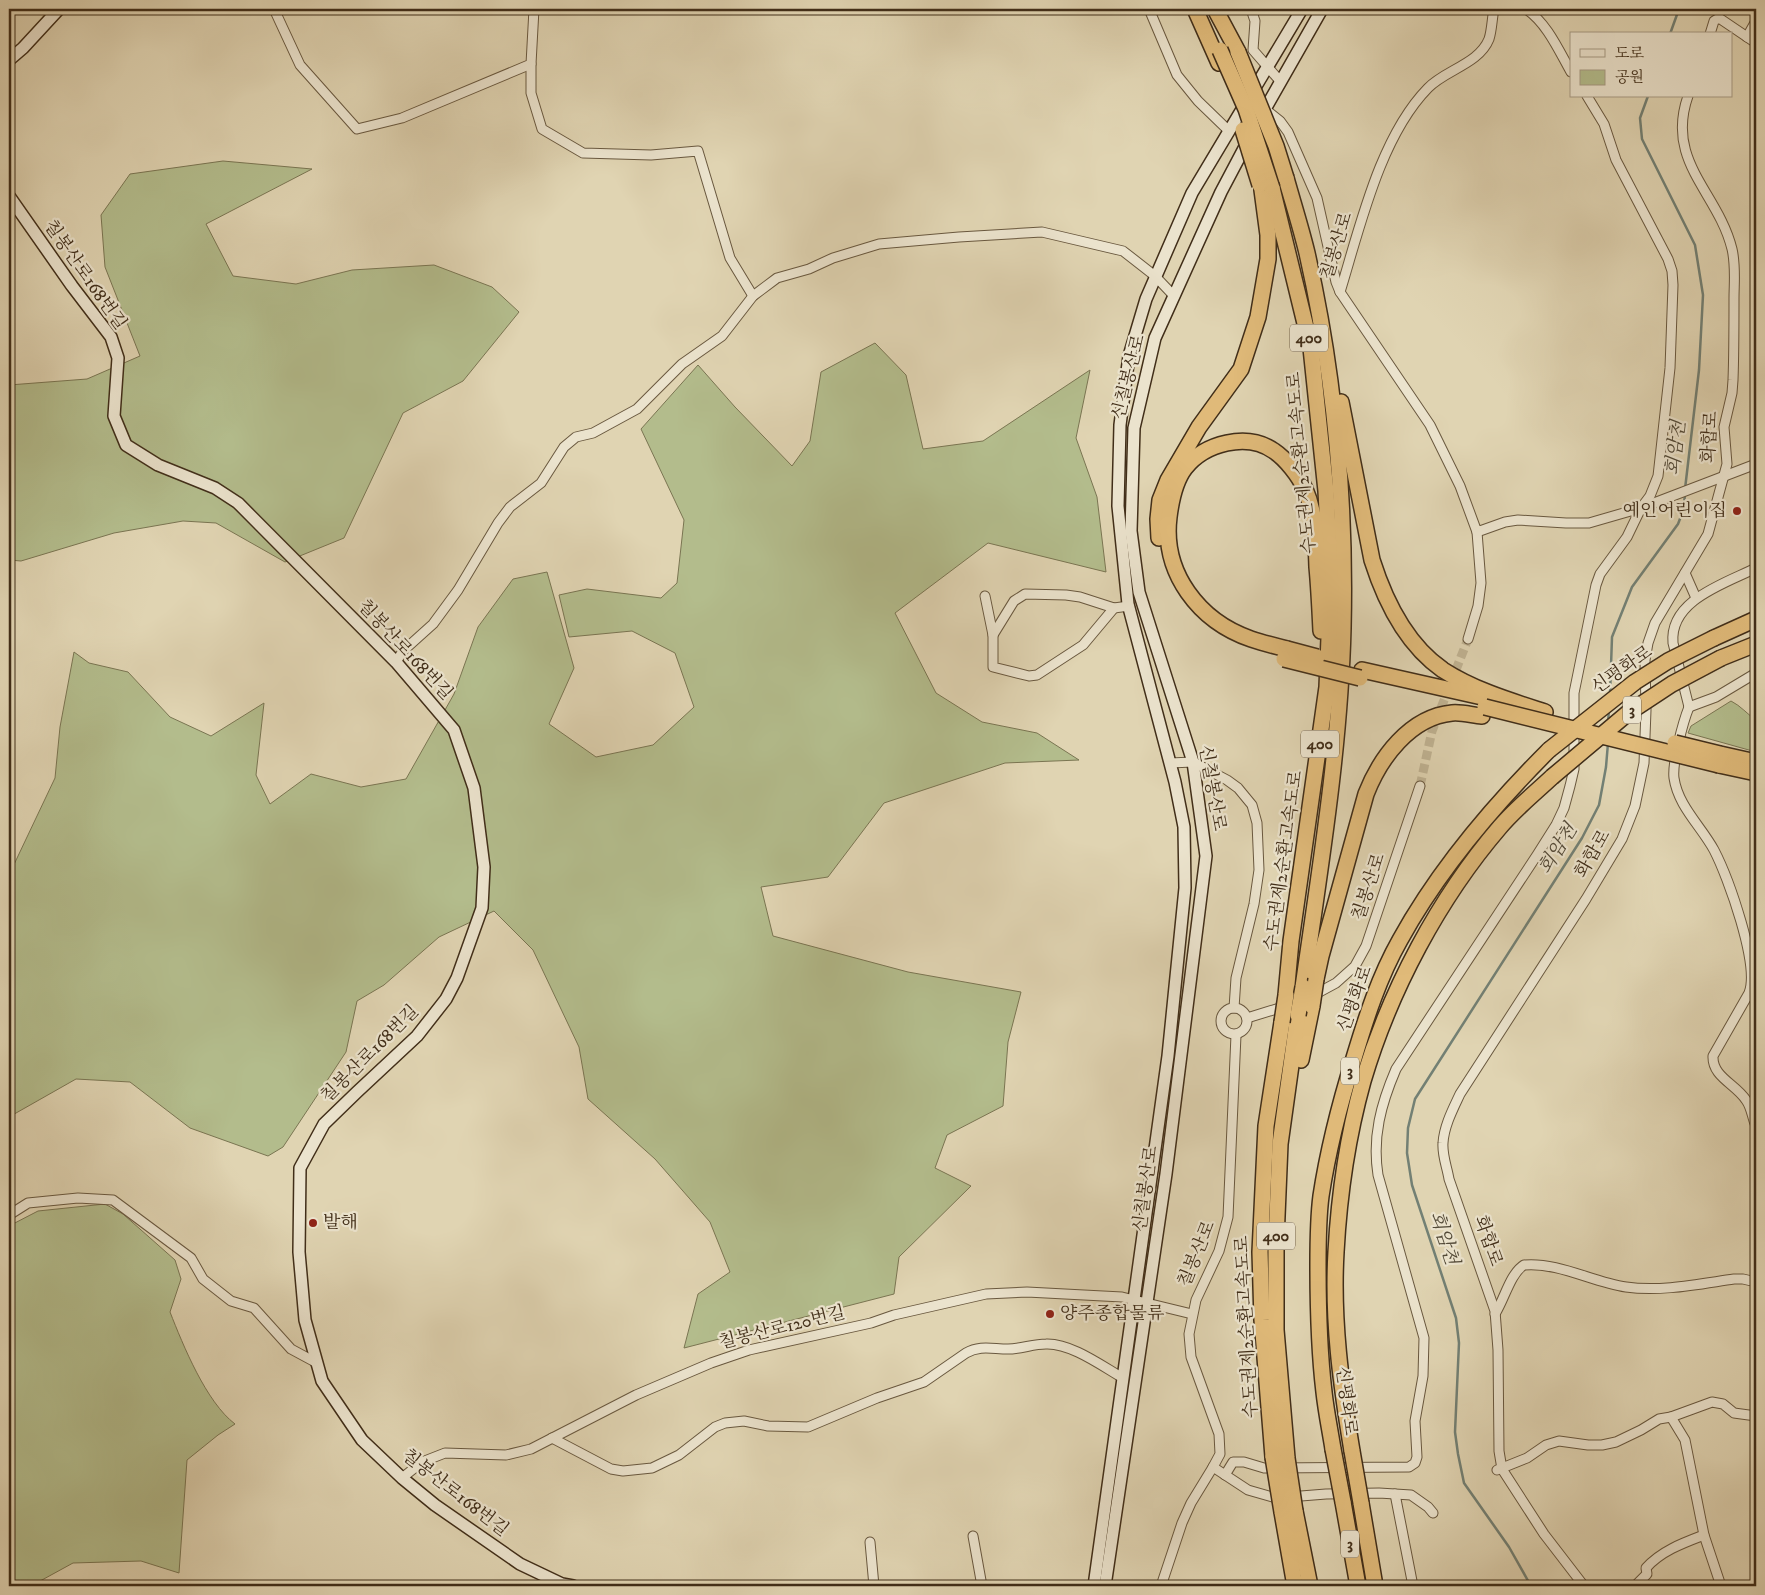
<svg xmlns="http://www.w3.org/2000/svg" width="1765" height="1595" font-family="'IM FELL DW Pica','Noto Serif KR',serif">
	<style>
		.green { fill: #b3bc8c; stroke: #7a7552 }
		.lines { fill: none; stroke-linecap: round; stroke-linejoin: round }
		.stream { stroke: #738074; stroke-width: 2.5 }
		.street-tunnel { stroke: #c0b393; stroke-width: 9; stroke-dasharray: 9 4.5; stroke-linecap: butt }
		.street-casing { stroke: #69583f; stroke-width: 11 }
		.secondary-casing { stroke: #412e19; stroke-width: 14 }
		.highway-casing { stroke: #412e19; stroke-width: 18 }
		.street { stroke: #ebe3cd; stroke-width: 9 }
		.secondary { stroke: #ebe3cd; stroke-width: 11 }
		.highway { stroke: #e0ba79; stroke-width: 15 }
		.highway-bridge-casing { stroke: #412e19; stroke-width: 18; stroke-linecap: butt }
		.highway-bridge { stroke: #e0ba79; stroke-width: 15 }
		.poi-dot { fill: #8f2418; stroke: #ebe3cd; stroke-width: 2 }
		.labels { text-anchor: middle; dominant-baseline: central; stroke-width: 4.5; stroke-linejoin: round; paint-order: stroke }
		.shield { fill: #ebe3cd; stroke: #74644f; stroke-width: 1 }
		.shield-label { font-size: 16px; font-weight: bold; fill: #412e19 }
		.street-label { font-size: 18px; fill: #412e19; stroke: #ebe3cd }
		.poi-label { font-size: 18px; fill: #412e19; stroke: #ebe3cd; text-anchor: start }
		.water-label { font-size: 19px; font-style: italic; fill: #524937; stroke: #ebe3cd }
	</style>
	<rect width="100%" height="100%" fill="#e0d4b2"/>
	<filter id="stains"><feTurbulence type="fractalNoise" baseFrequency=".004" numOctaves="4"/><feColorMatrix values="0 0 0 0 .2 0 0 0 0 .09 0 0 0 0 .02 0 0 0 .5 -.17"/></filter>
	<radialGradient id="worn" r=".72"><stop offset=".6" stop-color="#630" stop-opacity="0"/><stop offset="1" stop-color="#630" stop-opacity=".3"/></radialGradient>
	<!-- green -->
	<g class="green">
		<path d="M223 161 312 169 206 224 233 276 296 284 352 270 434 265 492 287 519 312 463 381 403 413 344 538 285 562 216 523 183 521 114 533 21 561 9 560V385L87 379 140 356 105 267 101 215 130 174Z"/>
		<path d="M875 343 906 375 923 449 983 441 1090 370 1076 438 1097 497 1106 572 988 543 895 613 936 693 982 722 1037 733 1079 760 1005 763 884 803 828 877 761 887 773 936 908 972 1021 992 1008 1042 1003 1106 947 1135 935 1168 971 1186 899 1257 894 1294 684 1348 698 1294 730 1272 710 1222 655 1159 588 1099 579 1047 533 950 494 911 439 937 384 985 357 1001 346 1052 283 1147 268 1156 190 1128 130 1082 76 1079 9 1117V875L55 778 60 727 74 652 89 663 128 672 170 717 211 736 264 703 256 775 270 804 311 774 361 787 406 779 454 694 478 627 513 579 547 572 574 668 549 724 596 757 653 745 694 707 675 653 632 631 569 637 559 595 587 589 661 598 677 583 684 520 641 429 698 365 735 407 792 466 810 441 821 372Z"/>
		<path d="M1731 701C1741 706 1747 714 1756 720V752L1688 733 1691 726Z"/>
		<path d="M105 1204 123 1214 175 1260 181 1279 170 1312C183 1345 206 1402 235 1424L218 1435 187 1460 179 1573 141 1561 73 1563 31 1586H9V1226L38 1211Z"/>
	</g>
	<g class="lines">
		<!-- stream -->
		<g class="stream">
			<path d="M1670 34 1679 9"/>
			<path d="M1648 96 1640 118 1642 139 1695 245 1703 295 1699 370 1685 489"/>
			<path d="M1610 695 1612 637 1632 587 1678 524 1683 511 1685 495"/>
			<path d="M1608 722 1609 710"/>
			<path d="M1531 1586 1509 1547 1464 1483 1458 1454 1455 1432 1459 1343 1456 1318 1412 1185 1407 1153 1408 1128 1415 1099 1582 838 1599 805 1606 767 1608 743"/>
		</g>
		<!-- street-tunnel -->
		<path class="street-tunnel" d="M1420 786 1432 731 1468 639"/>
		<!-- street casing -->
		<g class="street-casing">
			<g id="street">
				<path d="M274 9 300 65 357 129 402 118 531 64 534 9"/>
				<path d="M1149 9 1177 75 1198 101 1229 131"/>
				<path d="M1251 9 1255 21 1253 50 1280 81"/>
				<path d="M1494 9C1492 18 1492 30 1489 39 1479 64 1445 70 1428 88 1380 137 1360 227 1340 292L1430 425 1460 486 1477 532 1505 522 1518 520 1566 523H1589L1641 508 1756 464"/>
				<path d="M1526 9C1547 23 1559 51 1571 72"/>
				<path d="M1710 34 1714 21 1719 18 1756 43"/>
				<path d="M1747 37 1756 21"/>
				<path d="M531 64V93L542 129 583 153 651 155 698 151 730 258 753 296"/>
				<path d="M1265 109 1280 121 1288 132 1317 198 1336 282 1340 292"/>
				<path d="M1685 573 1696 598"/>
				<path d="M985 596 993 635V667L1029 676 1037 675 1083 645 1114 608"/>
				<path d="M993 635 1014 601 1025 594 1066 595 1080 597 1114 608 1129 606"/>
				<path d="M1468 639 1478 606 1481 583 1477 532"/>
				<path d="M396 662 403 651 433 624 458 590 498 523 510 507 541 483 564 447 576 437 593 433 637 409 682 364 722 336 753 296 777 278 809 269 833 258 879 244 959 237 1042 232 1123 251 1155 276 1174 296"/>
				<path d="M1689 707C1683 722 1672 763 1674 778 1678 806 1701 826 1714 850 1728 877 1760 965 1749 993L1713 1056C1712 1077 1736 1084 1746 1100 1752 1108 1752 1118 1756 1126"/>
				<path d="M1689 707 1673 643C1669 600 1726 583 1756 568"/>
				<path d="M1689 707 1716 697 1756 673"/>
				<path d="M1170 763 1193 762 1227 780 1238 788 1252 805 1257 823 1259 870 1254 904 1236 978 1234 1008"/>
				<path d="M1312 996 1336 983 1355 966 1366 946 1420 786"/>
				<circle cx="1234" cy="1021" r="13"/>
				<path d="M1247 1018 1286 1006"/>
				<path d="M9 1215 28 1203 78 1198 113 1200 191 1258 203 1279 231 1301 254 1308 291 1349 317 1363"/>
				<path d="M1495 1314C1505 1298 1510 1274 1524 1265 1559 1262 1592 1282 1626 1287 1661 1292 1699 1284 1734 1279H1743L1756 1282"/>
				<path d="M1671 1417 1712 1402 1723 1404 1734 1413 1756 1416"/>
				<path d="M552 1438 611 1469 623 1471 652 1468 679 1455 715 1427 725 1423 744 1421 768 1426 808 1427 877 1398 924 1382 966 1353C980 1345 992 1349 1008 1349 1021 1349 1033 1344 1046 1344 1071 1343 1102 1366 1123 1378"/>
				<path d="M1213 1467 1248 1490 1276 1498 1326 1494 1379 1493 1411 1495 1428 1507 1433 1513"/>
				<path d="M1497 1470 1527 1458 1546 1445 1559 1441 1588 1445H1602L1616 1442 1641 1430 1659 1419 1671 1417 1685 1440 1704 1535 1721 1586"/>
				<path d="M1225 1475 1233 1462H1244L1264 1468 1409 1467 1415 1463 1417 1457 1415 1421 1423 1376 1424 1338 1378 1175C1372 1137 1381 1104 1396 1069L1537 855 1556 825 1564 808 1570 786 1574 769V693L1596 585 1600 574 1627 537 1641 508 1650 496 1658 476 1670 368 1673 285 1672 271 1668 259 1616 160 1604 124 1587 96"/>
				<path d="M402 1478 422 1462 445 1453 506 1455 531 1449 636 1395 711 1363 749 1350 871 1323 894 1315 986 1294 1027 1292 1122 1297 1192 1314"/>
				<path d="M1395 1494 1413 1586"/>
				<path d="M973 1536 982 1586"/>
				<path d="M870 1542 874 1586"/>
				<path d="M1161 1586 1182 1523 1191 1503 1213 1467 1220 1454 1219 1434 1191 1357 1189 1334 1196 1300 1219 1251 1228 1217 1236 1035"/>
				<path d="M1584 1586 1544 1534 1502 1469 1499 1451 1498 1350 1495 1311 1449 1179C1447 1167 1442 1155 1443 1143 1444 1126 1453 1109 1460 1094L1586 899 1622 839 1635 806 1644 763 1646 710 1645 660 1648 643 1655 623 1708 534 1727 464 1724 427 1732 393 1733 380C1734 353 1734 326 1734 299 1734 283 1736 266 1732 249 1718 192 1665 162 1688 96"/>
				<path d="M1635 1586 1647 1574 1646 1568C1661 1551 1683 1543 1704 1535"/>
			</g>
		</g>
		<!-- secondary casing -->
		<g class="secondary-casing">
			<g id="secondary">
				<path d="M9 60 23 48 59 9"/>
				<path d="M1260 118 1322 9"/>
				<path d="M9 196 72 286 111 337 118 358 114 416 126 445 158 465 215 488 238 503 396 662 454 730 474 788 484 867 482 908 457 978 446 999 417 1036 357 1092 324 1124 300 1168 299 1252 305 1320 322 1381 362 1440 402 1478 435 1505 520 1564 562 1584 573 1586"/>
				<path d="M1094 1586 1168 1056 1185 888 1184 827 1175 782 1128 604 1118 506 1120 425 1129 356 1146 299 1192 193 1302 9"/>
				<path d="M1105 1586 1166 1174 1206 856 1193 762 1139 592 1131 531 1134 428 1155 338 1221 192 1249 139"/>
			</g>
		</g>
		<!-- highway casing -->
		<g class="highway-casing">
			<g id="highway">
				<path d="M1195 9 1219 63"/>
				<path d="M1215 9 1238 52"/>
				<path d="M1286 178C1293 203 1301 228 1307 253 1335 377 1346 502 1343 628 1340 749 1320 868 1303 987"/>
				<path d="M1272 188 1311 348 1326 491 1331 588 1327 687 1291 941 1286 995"/>
				<path d="M1341 402 1372 560C1385 601 1407 645 1443 670 1474 690 1511 701 1545 712"/>
				<path d="M1159 538 1158 519 1160 500 1168 480 1199 427 1241 369 1258 317 1268 259V235L1262 190"/>
				<path d="M1714 638 1756 619"/>
				<path d="M1287 649C1275 646 1263 643 1251 639 1199 621 1162 573 1169 517 1171 501 1175 481 1185 468 1205 443 1247 432 1274 451 1286 459 1299 476 1305 489 1316 514 1316 540 1317 567 1319 588 1320 610 1321 631"/>
				<path d="M1721 658 1756 644"/>
				<path d="M1362 670 1482 697"/>
				<path d="M1720 754 1756 762"/>
				<path d="M1719 765 1756 773"/>
				<path d="M1316 979 1321 956 1366 794C1380 758 1410 717 1452 713 1461 712 1472 715 1482 716"/>
				<path d="M1301 1060 1312 1006"/>
				<path d="M1333 1449C1330 1430 1326 1411 1324 1392 1319 1350 1318 1307 1318 1265 1318 1243 1318 1219 1321 1196 1328 1150 1340 1103 1354 1058 1366 1018 1379 977 1400 940 1439 869 1492 807 1549 750"/>
				<path d="M1352 1451C1341 1385 1332 1319 1336 1252 1339 1196 1348 1135 1363 1081 1390 990 1439 898 1500 827 1515 809 1535 793 1552 777"/>
				<path d="M1273 1457 1262 1320 1260 1252 1266 1126 1282 1022"/>
				<path d="M1287 1458 1276 1330V1240L1280 1144 1298 1015"/>
				<path d="M1343 1502 1358 1586"/>
				<path d="M1361 1503 1375 1586"/>
				<path d="M1295 1511 1310 1586"/>
				<path d="M1282 1512 1295 1586"/>
			</g>
		</g>
		<!-- street -->
		<use href="#street" class="street"/>
		<!-- secondary -->
		<use href="#secondary" class="secondary"/>
		<!-- highway -->
		<use href="#highway" class="highway"/>
		<!-- highway-bridge casing -->
		<g class="highway-bridge-casing">
			<g id="highway-bridge">
				<path d="M1220 50 1246 109 1272 188"/>
				<path d="M1238 52 1276 146 1286 178"/>
				<path d="M1243 130 1260 185"/>
				<path d="M1287 649 1317 657"/>
				<path d="M1284 659 1360 678"/>
				<path d="M1485 707 1719 765"/>
				<path d="M1675 743 1720 754"/>
				<path d="M1549 750 1635 682 1668 661 1714 638"/>
				<path d="M1552 777 1628 713 1672 684 1721 658"/>
				<path d="M1312 1006 1316 979"/>
				<path d="M1298 1015 1303 987"/>
				<path d="M1282 1022 1286 995"/>
				<path d="M1333 1449 1343 1502"/>
				<path d="M1352 1451 1361 1503"/>
				<path d="M1273 1457 1282 1512"/>
				<path d="M1287 1458 1295 1511"/>
			</g>
		</g>
		<!-- highway-bridge -->
		<use href="#highway-bridge" class="highway-bridge"/>
	</g>
	<!-- markers -->
	<g class="poi-dot">
		<circle cx="1737" cy="511" r="5"/>
		<circle cx="313" cy="1223" r="5"/>
		<circle cx="1050" cy="1314" r="5"/>
	</g>
	<g class="labels">
		<!-- shield labels -->
		<g class="shield">
			<rect x="1290" y="324.5" width="38" height="27" rx="4"/>
			<rect x="1623" y="696.5" width="18" height="27" rx="4"/>
			<rect x="1301" y="730.5" width="38" height="27" rx="4"/>
			<rect x="1341" y="1057.5" width="18" height="27" rx="4"/>
			<rect x="1257" y="1222.5" width="38" height="27" rx="4"/>
			<rect x="1341" y="1530.5" width="18" height="27" rx="4"/>
		</g>
		<g class="shield-label">
			<text x="1309" y="338">400</text>
			<text x="1632" y="710">3</text>
			<text x="1320" y="744">400</text>
			<text x="1350" y="1071">3</text>
			<text x="1276" y="1236">400</text>
			<text x="1350" y="1544">3</text>
		</g>
		<!-- street labels -->
		<g class="street-label">
			<text transform="translate(1337 246) rotate(-73)">칠봉산로</text>
			<text transform="translate(85 275) rotate(55)">칠봉산로168번길</text>
			<text transform="translate(1129 377) rotate(-76)">신칠봉산로</text>
			<text transform="translate(1710 437) rotate(-86)">화합로</text>
			<text transform="translate(1302 463) rotate(-95)">수도권제2순환고속도로</text>
			<text transform="translate(405 650) rotate(47)">칠봉산로168번길</text>
			<text transform="translate(1622 670) rotate(-35)">신평화로</text>
			<text transform="translate(1212 788) rotate(80)">신칠봉산로</text>
			<text transform="translate(1593 854) rotate(-60)">화합로</text>
			<text transform="translate(1284 861) rotate(-82)">수도권제2순환고속도로</text>
			<text transform="translate(1369 887) rotate(-72)">칠봉산로</text>
			<text transform="translate(1355 999) rotate(-70)">신평화로</text>
			<text transform="translate(370 1054) rotate(-45)">칠봉산로168번길</text>
			<text transform="translate(1146 1189) rotate(-82)">신칠봉산로</text>
			<text transform="translate(1488 1241) rotate(71)">화합로</text>
			<text transform="translate(1197 1254) rotate(-68)">칠봉산로</text>
			<text transform="translate(1247 1327) rotate(-93)">수도권제2순환고속도로</text>
			<text transform="translate(782 1328) rotate(-14)">칠봉산로120번길</text>
			<text transform="translate(1346 1401) rotate(83)">신평화로</text>
			<text transform="translate(455 1493) rotate(38)">칠봉산로168번길</text>
		</g>
		<!-- poi labels -->
		<g class="poi-label">
			<text x="1727" y="511" text-anchor="end">예인어린이집</text>
			<text x="323" y="1223">발해</text>
			<text x="1060" y="1314">양주종합물류</text>
		</g>
		<!-- water labels -->
		<g class="water-label">
			<text transform="translate(1676 448) rotate(-83)">회암천</text>
			<text transform="translate(1558 849) rotate(-58)">회암천</text>
			<text transform="translate(1444 1238) rotate(72)">회암천</text>
		</g>
	</g>
	<!-- margin -->
	<rect width="1765" height="1595" fill="none" stroke="#e0d4b2" stroke-width="30"/>
	<rect x="10" y="10" width="1745" height="1575" fill="none" stroke="#412e19" stroke-width="2.5"/>
	<rect x="15" y="15" width="1735" height="1565" fill="none" stroke="#412e19"/>
	<!-- legend -->
	<rect x="1570" y="32" width="162" height="65" fill="#ebe3cd" stroke="#a79b85"/>
	<rect x="1580" y="49" width="25" height="8" fill="#ebe3cd" stroke="#a79b85"/>
	<text x="1615" y="58" font-size="15" fill="#412e19">도로</text>
	<rect x="1580" y="70" width="25" height="15" fill="#b3bc8c" stroke="#a79b85"/>
	<text x="1615" y="82" font-size="15" fill="#412e19">공원</text>
	<rect width="100%" height="100%" filter="url(#stains)"/>
	<rect width="100%" height="100%" fill="url(#worn)"/>
</svg>
